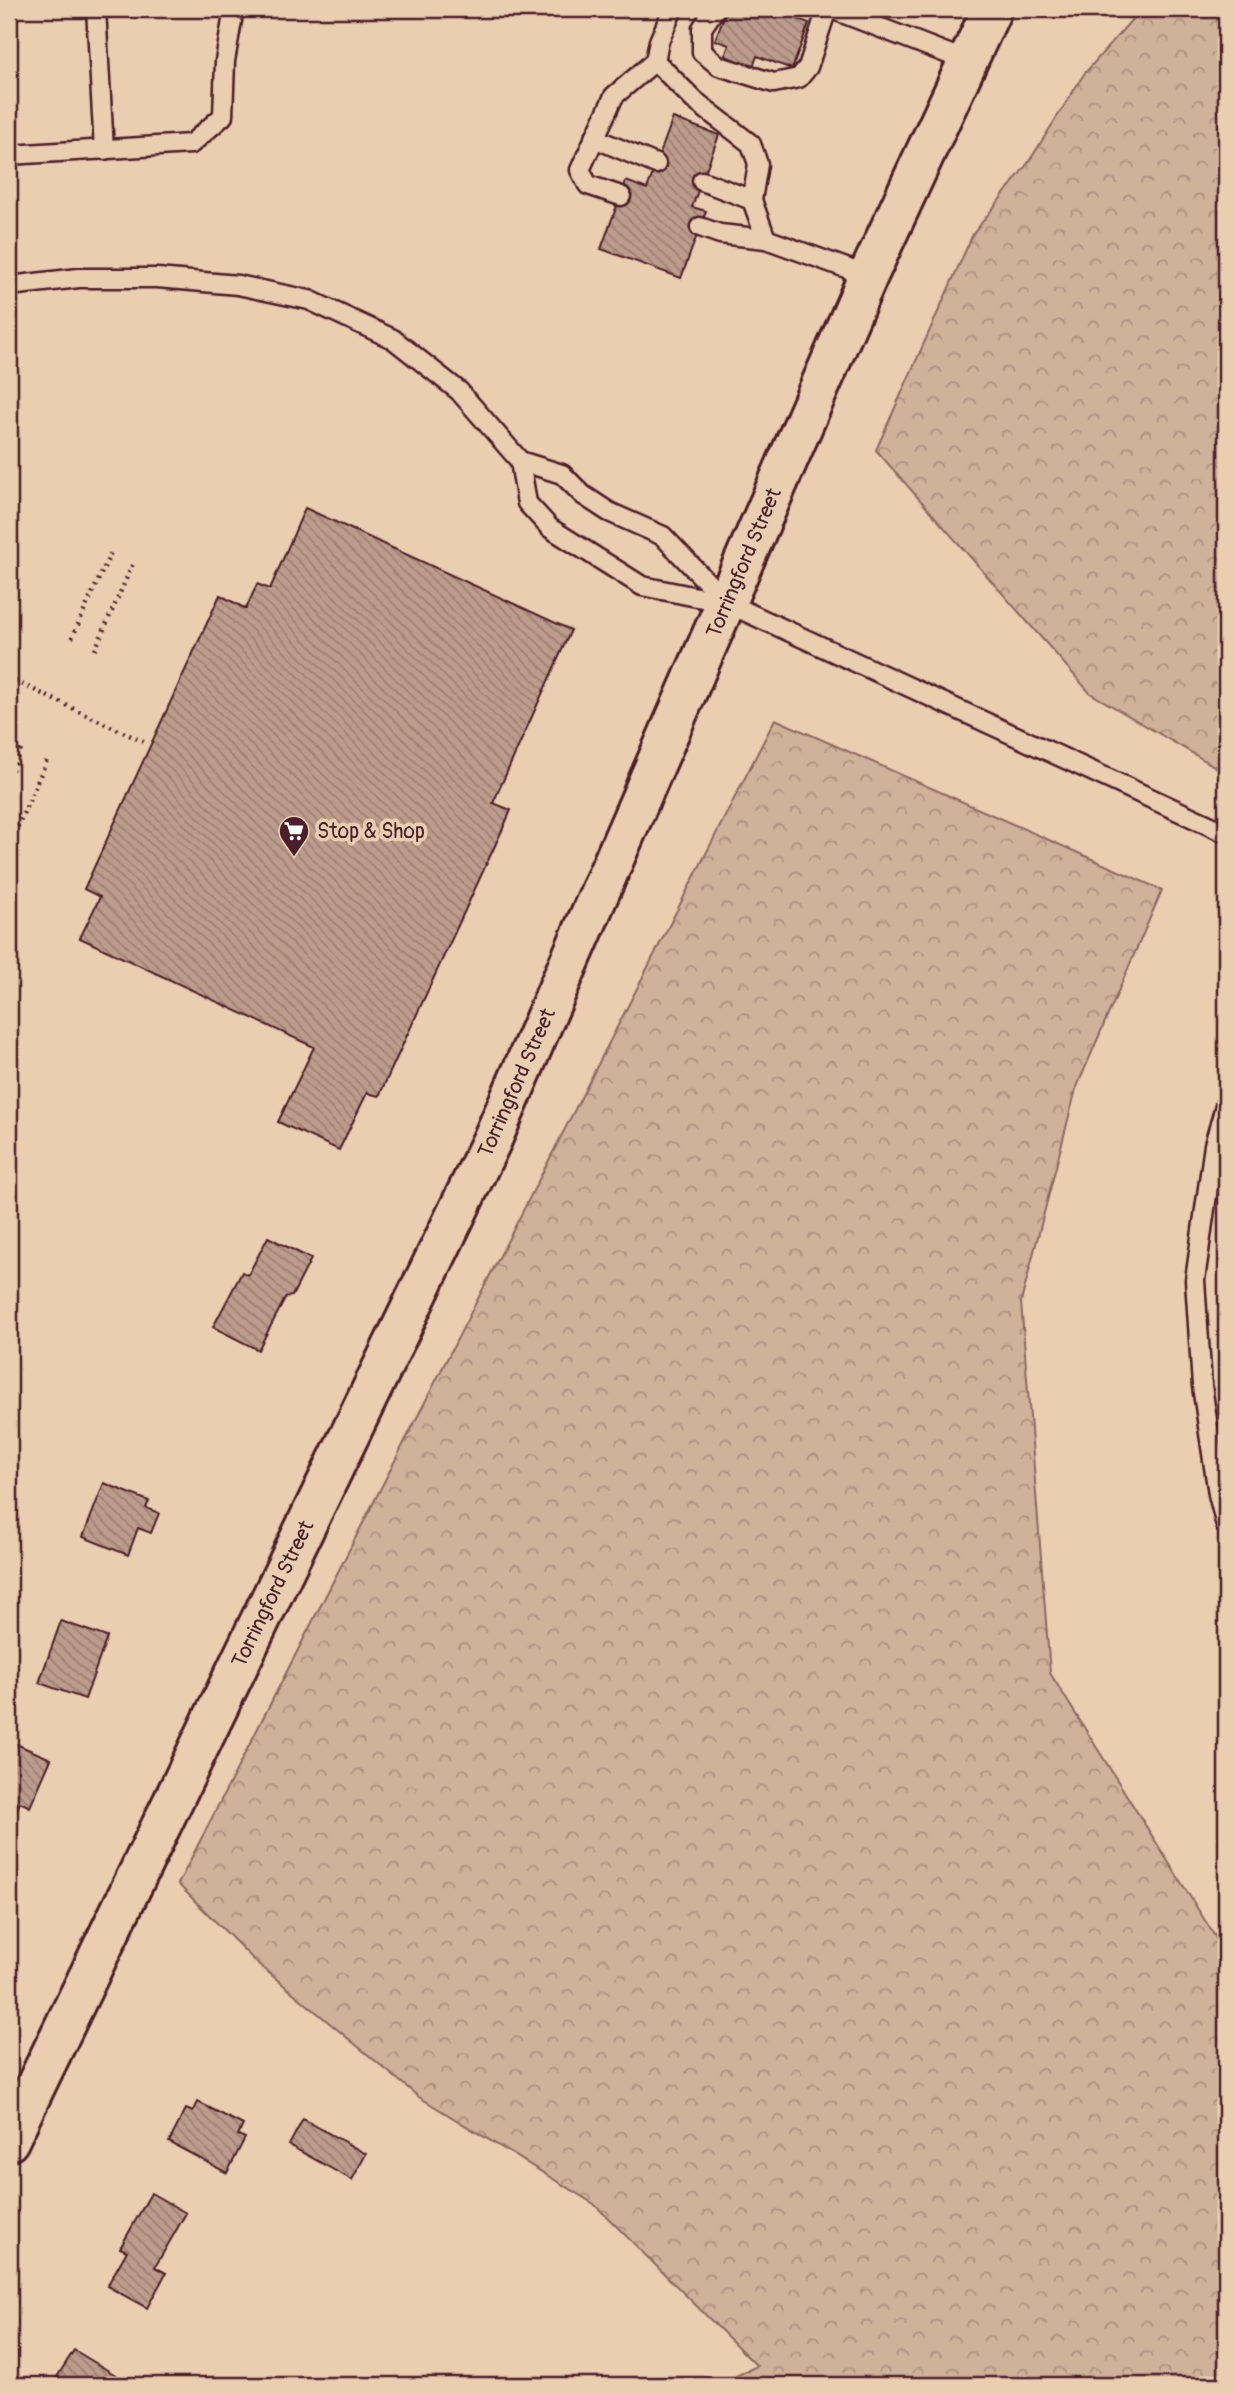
<svg xmlns="http://www.w3.org/2000/svg" width="1235" height="2394" font-family="Pangolin,sans-serif">
	<style>
		.forest { fill: url(#forest-crowns); stroke: #8c6862; stroke-width: 2 }
		.building { fill: url(#building-back-hatch); stroke: #4a1f2b; stroke-width: 2 }
		.lines { fill: none; stroke-linecap: round; stroke-linejoin: round }
		.service-casing { stroke: #4a1f2b; stroke-width: 23 }
		.secondary-casing { stroke: #4a1f2b; stroke-width: 44 }
		.path { stroke: #4a1f2b; stroke-width: 4.5; stroke-dasharray: 2 5; stroke-linecap: butt }
		.service { stroke: #e9ceb0; stroke-width: 18 }
		.secondary { stroke: #e9ceb0; stroke-width: 38 }
		.labels { text-anchor: middle; dominant-baseline: central; stroke-width: 7; stroke-linejoin: round; paint-order: stroke }
		.street-label { font-size: 21px; fill: #4a1f2b; stroke: #e9ceb0 }
		.poi-label { font-size: 21px; fill: #4a1f2b; stroke: #e9ceb0; text-anchor: start }
	</style>
	<defs>
		<pattern id="forest-crowns" width="20" height="18" patternUnits="userSpaceOnUse" patternTransform="scale(1.75)"><rect width="20" height="18" fill="#cfb29a"/><path d="M2 6a3 3 0 1 1 6 0M12 15a3 3 0 1 1 6 0" fill="none" stroke="#aa907e"/></pattern>
		<pattern id="building-back-hatch" width="6" height="6" patternUnits="userSpaceOnUse" patternTransform="scale(1.75)"><rect width="6" height="6" fill="#bc9d8b"/><path d="M-1 5l2 2M0 0l6 6M5-1l2 2" fill="none" stroke="#9b7f72"/></pattern>
	</defs>
	<rect width="100%" height="100%" fill="#e9ceb0"/>
	<filter id="ink" filterUnits="userSpaceOnUse"><feTurbulence type="fractalNoise" baseFrequency=".0143" numOctaves="2"/><feDisplacementMap in="SourceGraphic" scale="14" xChannelSelector="R" yChannelSelector="G"/><feConvolveMatrix kernelMatrix="1 2 1 2 8 2 1 2 1" color-interpolation-filters="sRGB"/></filter>
	<g filter="url(#ink)">
		<!-- forest -->
		<g class="forest">
			<path d="M1141 9H1226V773L1090 693 876 450 973 234 1028 163 1084 74Z"/>
			<path d="M775 719 1162 890 1076 1089 1021 1302 1050 1673 1226 1954V2385H717L757 2366 594 2204 419 2097 257 1963 178 1884Z"/>
		</g>
		<!-- building -->
		<g class="building">
			<path d="M733 9H771L809 23 792 69 757 56 753 67 725 56 729 45 715 40 724 16Z"/>
			<path d="M673 118 719 135 692 207 706 211 681 278 601 249 626 181 647 189Z"/>
			<path d="M305 508 571 630 493 803 511 810 504 826 379 1096 367 1093 339 1150 278 1122 314 1047 80 938 100 897 84 889 220 595 246 609 257 584 270 589Z"/>
			<path d="M268 1237 311 1259 292 1296 286 1297 258 1350 213 1327 242 1272 248 1275Z"/>
			<path d="M104 1483 149 1501 146 1508 159 1513 151 1533 138 1528 128 1555 83 1537Z"/>
			<path d="M61 1621 107 1637 85 1699 39 1683Z"/>
			<path d="M9 1741 51 1759 30 1807 20 1802 12 1823 9 1822Z"/>
			<path d="M198 2102 243 2125 238 2135 245 2138 227 2173 169 2142 186 2109 193 2112Z"/>
			<path d="M303 2119 366 2154 352 2180 289 2145Z"/>
			<path d="M151 2193 186 2213 155 2267 166 2273 147 2308 107 2286 127 2251 120 2248Z"/>
			<path d="M74 2350 132 2385H52Z"/>
		</g>
		<g class="lines">
			<!-- service casing -->
			<g class="service-casing">
				<g id="service">
					<path d="M96 9 104 150"/>
					<path d="M715 9 702 28V52L719 66 774 83 799 78 808 67 827 9"/>
					<path d="M832 9 969 62"/>
					<path d="M655 61 694 100 751 144 758 164 752 200 766 239 868 276"/>
					<path d="M594 138 656 164"/>
					<path d="M9 155 191 144 223 116 225 61 234 9"/>
					<path d="M702 181 752 200"/>
					<path d="M621 196 588 185 580 170 614 96 655 61 659 41 673 9"/>
					<path d="M700 227 720 234 766 239"/>
					<path d="M9 286 79 278H157L238 285 309 300 393 339 459 391 520 461 527 503 550 528 642 586 727 603 1226 833"/>
					<path d="M520 461 562 474 583 495 609 512 663 536 727 603"/>
					<path d="M1226 1103 1214 1145 1195 1280 1202 1386 1218 1494 1226 1526"/>
				</g>
			</g>
			<!-- secondary casing -->
			<g class="secondary-casing">
				<path id="secondary" d="M9 2141 492 1140 868 276 992 9"/>
			</g>
			<!-- path -->
			<g class="path">
				<path d="M72 638 112 550"/>
				<path d="M95 650 134 561"/>
				<path d="M9 678 148 744"/>
				<path d="M9 777 21 749"/>
				<path d="M9 846 47 760"/>
			</g>
			<!-- service -->
			<use href="#service" class="service"/>
			<!-- secondary -->
			<use href="#secondary" class="secondary"/>
		</g>
	</g>
	<!-- icons -->
	<defs>
		<g id="supermarket-pin" transform="scale(1.575)"><path d="M0 17L-7.5 6A9.5 9.5 0 1 1 7.5 6Z" fill="#4a1f2b" stroke="#e9ceb0"/><path d="M-6-5.5h2.5l.6 2H6L4.5 2H-2.5L-4.4-4H-6ZM-1.5 3.2a1.3 1.3 0 1 0 .1 0ZM3 3.2a1.3 1.3 0 1 0 .1 0Z" fill="#fff"/></g>
	</defs>
	<g fill-rule="evenodd">
		<use href="#supermarket-pin" x="294" y="831"/>
	</g>
	<g class="labels">
		<!-- street labels -->
		<g class="street-label">
			<text transform="translate(744 563) rotate(-67)">Torringford Street</text>
			<text transform="translate(517 1083) rotate(-66)">Torringford Street</text>
			<text transform="translate(273 1594) rotate(-64)">Torringford Street</text>
		</g>
		<!-- poi labels -->
		<g class="poi-label">
			<text x="317" y="831">Stop &amp; Shop</text>
		</g>
	</g>
	<!-- margin -->
	<rect width="1235" height="2394" fill="none" stroke="#e9ceb0" stroke-width="35"/>
	<rect x="18" y="18" width="1200" height="2359" fill="none" stroke="#4a1f2b" stroke-width="2.5" filter="url(#ink)"/>
</svg>
